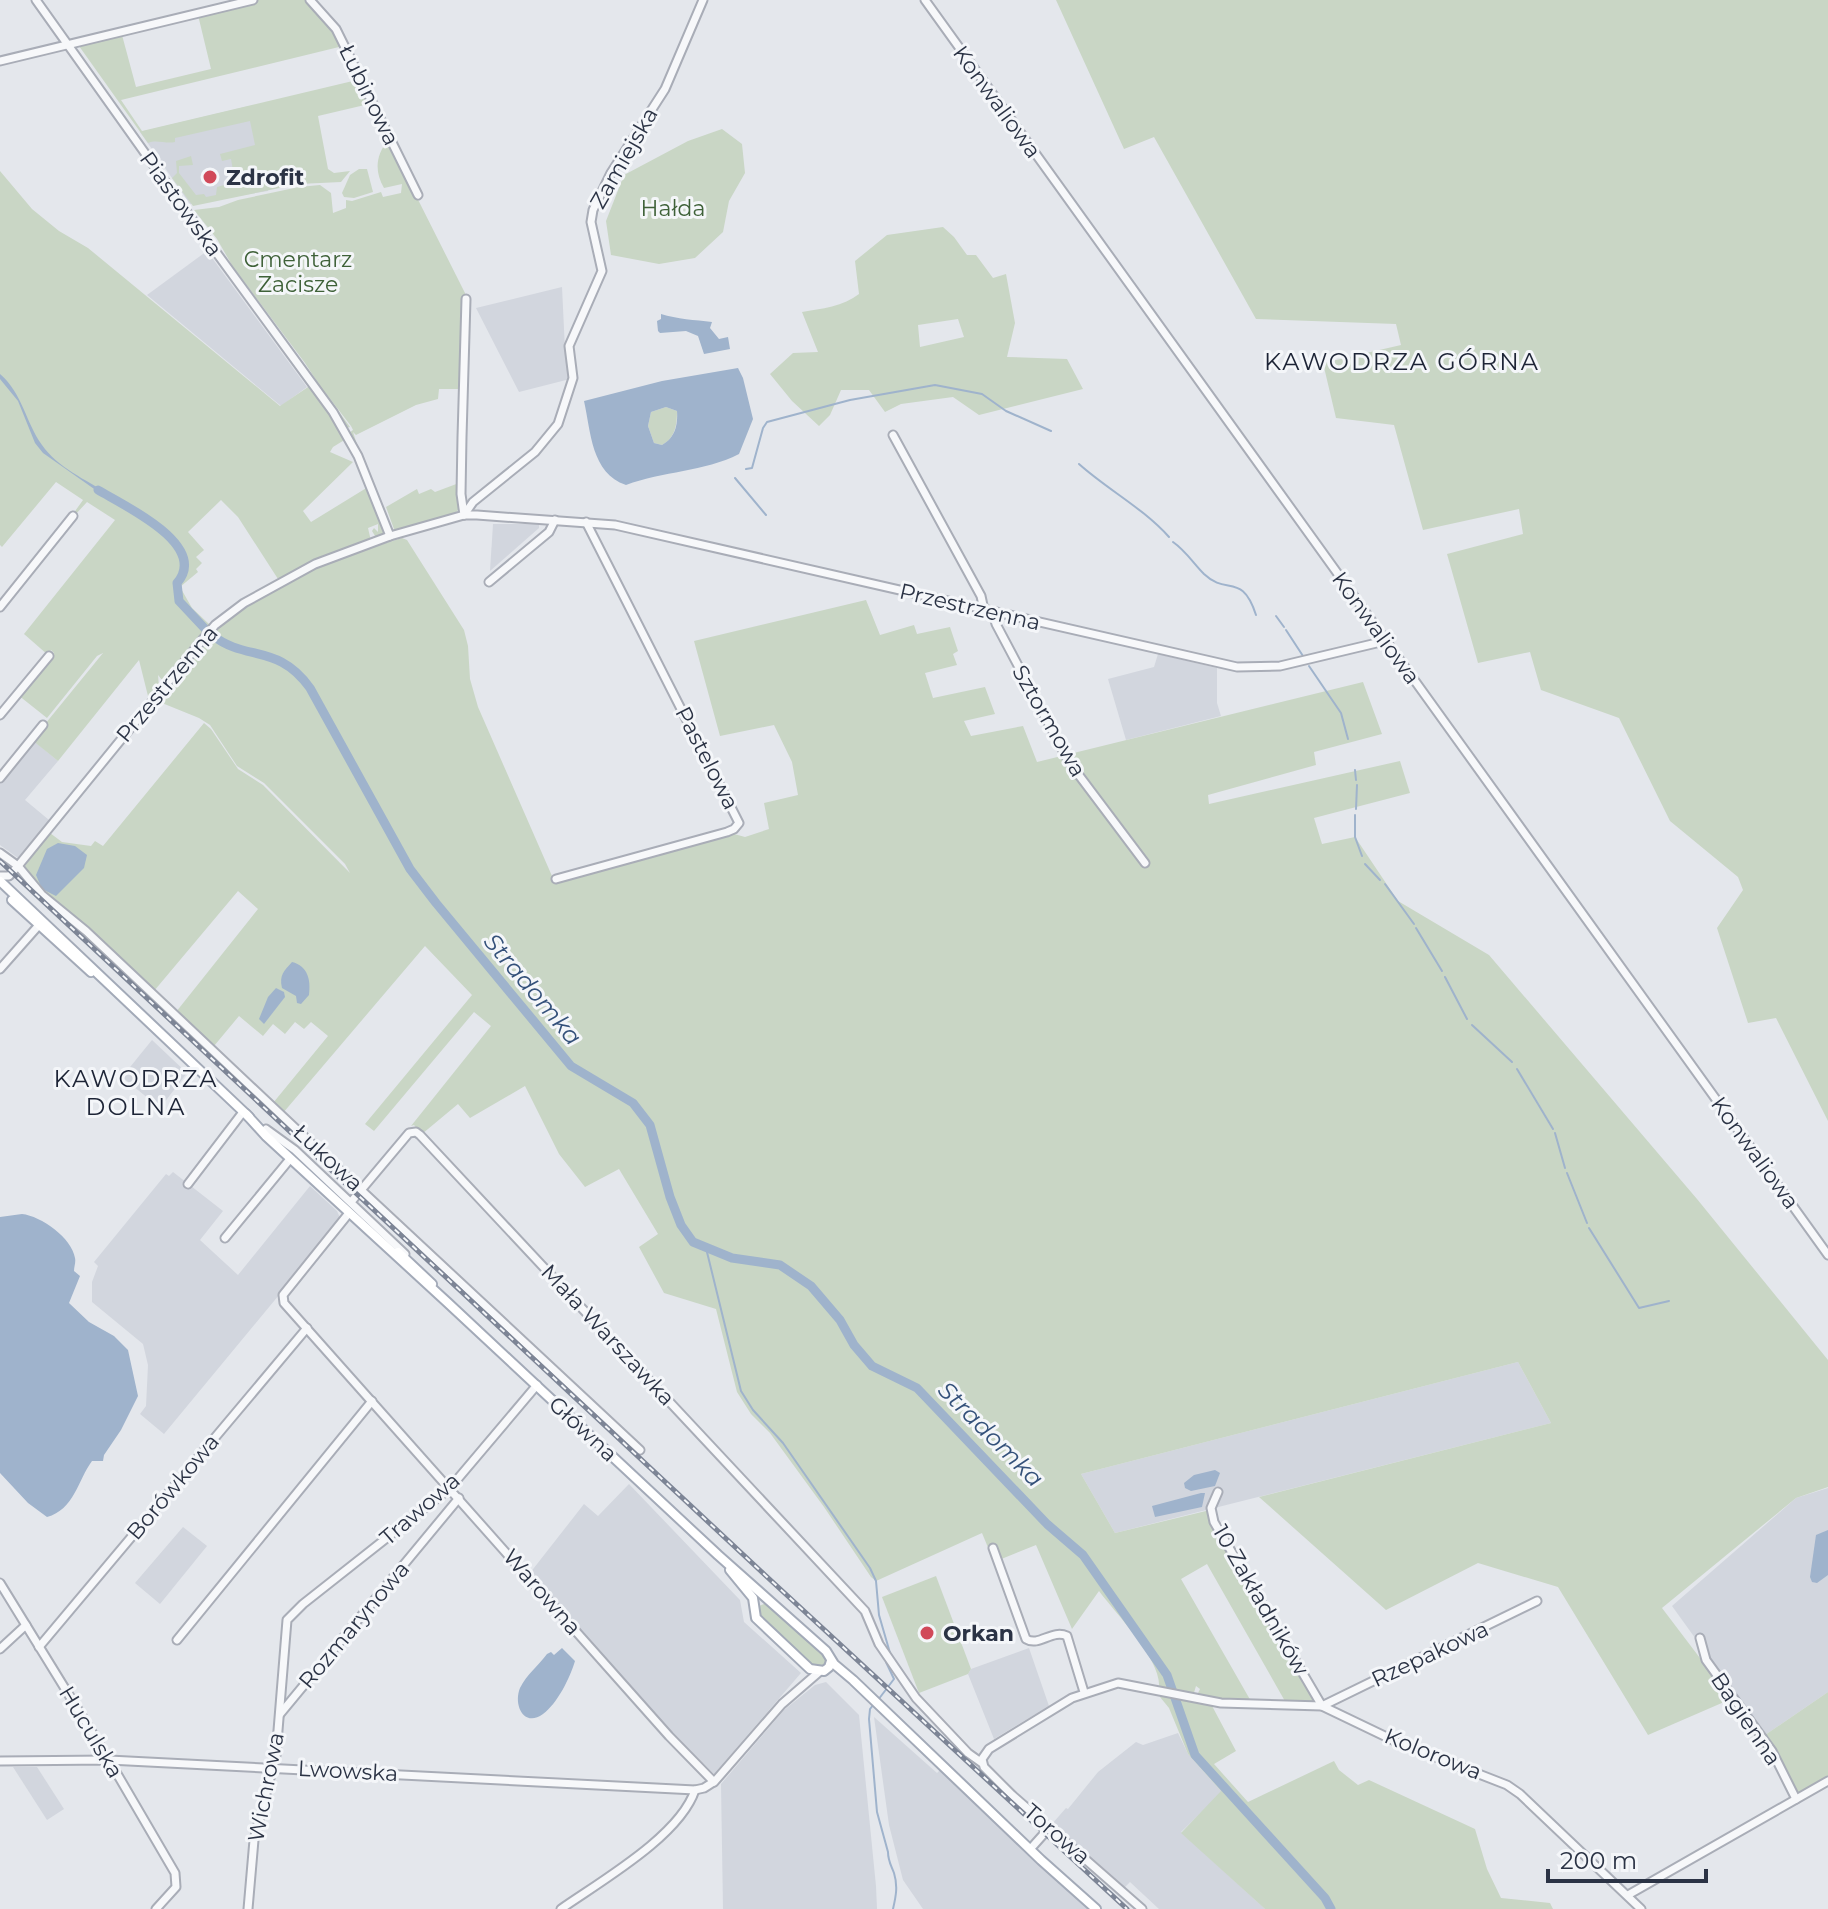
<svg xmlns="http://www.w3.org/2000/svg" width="1828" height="1909" font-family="Montserrat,sans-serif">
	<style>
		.built { fill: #d2d6de }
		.green { fill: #c9d6c5; fill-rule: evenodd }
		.water { fill: #9fb3cc; fill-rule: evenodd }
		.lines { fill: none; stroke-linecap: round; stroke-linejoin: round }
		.stream { stroke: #9fb3cc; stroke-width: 2 }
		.river { stroke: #9fb3cc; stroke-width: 9 }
		.minor-casing { stroke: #a9adb7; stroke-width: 11 }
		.major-casing { stroke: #a3aab8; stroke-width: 12 }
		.minor { stroke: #f7f8fa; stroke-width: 7 }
		.major { stroke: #fff; stroke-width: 8 }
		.rail-casing { stroke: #7d8596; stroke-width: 5 }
		.rail { stroke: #f4f6f9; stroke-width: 2; stroke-dasharray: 6; stroke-linecap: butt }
		.poi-dot { fill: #d14959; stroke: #f4f6f9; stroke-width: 3 }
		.labels { text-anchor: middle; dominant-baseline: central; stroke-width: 6; stroke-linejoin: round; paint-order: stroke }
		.street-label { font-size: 22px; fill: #2b3345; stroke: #f4f6f9 }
		.poi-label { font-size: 22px; font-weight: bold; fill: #2b3345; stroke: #f4f6f9; text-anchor: start }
		.park-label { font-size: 22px; fill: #3e6138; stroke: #f4f6f9 }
		.neighbourhood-label { font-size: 24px; letter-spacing: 2px; fill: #1d2436; stroke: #f4f6f9 }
		.water-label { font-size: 24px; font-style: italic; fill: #34517a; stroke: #f4f6f9 }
	</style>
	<rect width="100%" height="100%" fill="#e4e7ec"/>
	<!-- built -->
	<g class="built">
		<path d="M249 106 268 191 190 204 140 132Z"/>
		<path d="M207 251 307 387 281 406 147 295Z"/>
		<path d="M562 287 565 350 570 379 519 392 476 308Z"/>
		<path d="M493 524H539V528L490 571Z"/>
		<path d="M1158 654 1217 668V703L1221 716 1126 740 1108 679 1154 667Z"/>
		<path d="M35 742 58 761 25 800 49 820 18 858 0 845V784Z"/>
		<path d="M152 1040 187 1073 160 1108 122 1077Z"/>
		<path d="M173 1172 223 1211 200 1240 238 1275 310 1186 337 1211 341 1220 164 1434 140 1414 146 1406 148 1365 143 1344 92 1302V1282L98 1266 94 1262 166 1174 169 1176Z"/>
		<path d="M1518 1362 1551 1423 1115 1533 1081 1474Z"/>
		<path d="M629 1484 740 1600 744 1622 801 1673 714 1774 680 1741 530 1573 584 1504 598 1516Z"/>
		<path d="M1828 1488V1692L1765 1735 1672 1606 1796 1498Z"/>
		<path d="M183 1527 207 1546 160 1604 135 1583Z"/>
		<path d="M1029 1648 1049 1706 994 1739 968 1674 971 1669Z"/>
		<path d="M826 1682 859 1715 876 1886 877 1909H723L721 1784 784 1710 815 1685Z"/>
		<path d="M874 1717 937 1773 944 1766 1098 1909H923L903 1880 889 1825Z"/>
		<path d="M1178 1733 1188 1754 1222 1792 1181 1832 1265 1909H1159L1130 1882 1124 1888 1052 1824 1066 1808 1068 1809 1098 1772 1136 1742 1143 1745Z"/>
		<path d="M13 1767H37L64 1809 47 1820Z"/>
	</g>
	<!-- green -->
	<g class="green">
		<path d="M258 0H307L331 24 355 74 339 47 121 100 142 131 357 80 374 113 369 104 318 116 328 169 334 173 350 171 341 182 299 184 193 206 172 178 177 173 176 161 191 156 193 165 179 166V173L196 195 204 194 206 197 216 195 217 187 235 182 231 159 222 161 220 154 255 145 250 121 175 138V142C166 144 156 139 148 143L79 46 122 35 136 87 211 69 198 15Z"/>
		<path d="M1056 0H1828V1121L1776 1018 1748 1023 1717 928 1743 890 1738 877 1670 821 1619 718 1541 690 1530 652 1478 663 1447 554 1523 534 1519 509 1423 530 1394 425 1336 418 1323 363 1401 345 1396 324 1256 319 1154 137 1124 149Z"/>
		<path d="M722 129 742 144 745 173 729 201 723 232 695 258 659 264 611 255 606 221 624 175 688 141Z"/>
		<path d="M388 140 465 293 462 389H439L438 399 416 405 356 435 353 432 360 454 349 433 353 430 351 426 324 391 350 427 347 428 305 363 233 267 217 239 194 210 219 207 238 200 299 187 320 185 331 193 333 213 346 208V200L352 201 381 192 383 197 401 193 402 184 384 188C374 171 376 155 388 140Z"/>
		<path d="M359 169H367L373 192 354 198 344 197 342 193 350 175Z"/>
		<path d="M0 171 32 209 59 231 88 248 280 406 311 385 346 439 333 447 330 452 353 462 303 511 311 522 368 487 385 531 383 537 377 539 372 531 374 528 378 532V524L368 528 371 541 315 561 278 579 238 517 221 500 188 532 204 550 196 557 202 563 196 569 198 572 180 587 192 608 210 625 166 680H162L158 675 159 687 149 700 139 660 58 761 32 740 103 653 97 656 47 718 18 695 54 653 51 650 48 655 24 634 115 520 87 502 75 515 73 514 83 500 56 482 2 547 0 545Z"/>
		<path d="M943 227 954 237 967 255H976L993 278 1006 274 1015 323 1007 357 1067 359 1083 389 979 415 953 397 901 404 885 412 869 390H841L830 415 819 426 792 401 770 374 793 353 818 352 802 312C821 309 844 306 859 294L855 261 887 235ZM958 319 964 337 920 347 918 325Z"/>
		<path d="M666 407 677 411C677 425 675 438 662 445L654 443 648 426 651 412Z"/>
		<path d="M459 483 458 510 453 516 398 532 394 529 386 507 417 489 419 494 431 489 435 492Z"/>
		<path d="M402 538 407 540 464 630 468 646 470 679 478 707 552 876 556 879 727 832 745 837 769 829 764 803 798 795 792 762 774 725 720 736 694 641 866 600 880 635 914 625 917 634 950 627 958 651 953 654 957 665 925 673 933 698 985 687 995 714 964 721 971 736 1023 726 1037 762 1363 682 1382 734 1314 752 1316 765 1208 795 1209 804 1400 761 1410 793 1314 818 1322 844 1355 837 1398 901 1489 955 1697 1199 1828 1360V1487L1796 1498 1662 1608 1731 1699 1648 1735 1558 1587 1478 1563 1386 1610 1259 1497 1551 1423 1518 1362 1081 1474 1115 1533 1210 1510 1316 1700 1315 1703H1286L1207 1564 1181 1579 1252 1703 1196 1697 1200 1689 1196 1686 1193 1696 1159 1688C1162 1660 1116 1614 1099 1591L1072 1629 1036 1545 994 1562 982 1533 876 1581 871 1577 824 1507 770 1433 751 1414 737 1392 716 1309 664 1293 639 1247 658 1234 619 1169 585 1187 559 1154 525 1086 470 1118 458 1104 422 1134 414 1125 411 1126 491 1026 474 1012 374 1131 365 1124 472 995 425 946 283 1113 273 1103 328 1036 311 1022 304 1029 295 1022 285 1034 273 1024 263 1036 239 1016 214 1046 176 1012 258 909 238 891 154 991 71 914 44 895 22 870 50 833 62 842 91 846 95 841 103 846 204 723 211 729 238 769 263 785 350 873 345 864 264 783 237 766 210 725 199 718 162 703 159 698C179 673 199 643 223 622 273 579 339 557 402 538Z"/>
		<path d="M936 1576 971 1669 968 1674 919 1693 882 1597Z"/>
		<path d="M764 1604H768L824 1652 827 1663 817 1667 808 1662 762 1620 759 1606Z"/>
		<path d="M1828 1692V1776L1798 1794 1765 1735Z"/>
		<path d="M1160 1693 1211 1704 1236 1751 1214 1764 1248 1802 1334 1761 1339 1770 1358 1785 1369 1780 1475 1829 1487 1869 1501 1898 1550 1903 1553 1909H1265L1181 1833 1221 1791 1188 1754 1169 1708 1160 1697Z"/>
	</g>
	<!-- water -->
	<g class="water">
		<path d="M661 314C677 319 695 320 712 322L710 328 719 339 728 337 730 349 704 354 698 336 686 331 660 333 658 331 657 321 661 319Z"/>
		<path d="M738 368 743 378 753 419 739 454C704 472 663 471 626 485 591 473 591 432 584 401L662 381ZM666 407 677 411C678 425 675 438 662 445L654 443 648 426 651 412Z"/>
		<path d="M0 374C23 394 25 421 42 445 57 467 86 480 109 494L107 498 43 453 35 443 18 401 0 379Z"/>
		<path d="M58 843 75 846 87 855 84 868 56 896 42 889 36 875 47 849Z"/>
		<path d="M292 962C308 966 311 980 309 995L301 1004 297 1003 296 996 282 988C279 975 284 971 292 962Z"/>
		<path d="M276 988 284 992 285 997 264 1024 259 1019 268 997Z"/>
		<path d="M22 1214C41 1216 72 1238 75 1258 76 1262 74 1267 74 1271L80 1276 69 1303 89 1322 114 1336 128 1350 138 1396 121 1430 104 1455 103 1461H92C78 1480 74 1510 47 1517L28 1503 0 1473V1217Z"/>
		<path d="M1215 1470 1220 1473 1215 1486 1191 1491 1185 1488 1184 1483 1194 1475Z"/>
		<path d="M1201 1493H1205L1202 1507 1155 1517 1152 1506Z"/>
		<path d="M1828 1530V1575L1817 1583 1812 1582 1810 1577 1816 1535Z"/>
		<path d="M562 1648 575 1661C570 1678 557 1704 543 1714 524 1728 513 1705 520 1688 527 1674 539 1665 547 1654L551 1652 554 1655Z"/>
	</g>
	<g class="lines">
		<!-- stream -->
		<g class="stream">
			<path d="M1079 464C1108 490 1143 508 1169 537"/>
			<path d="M746 469 752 468 763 428 767 422 850 400 935 385 982 394 1006 411 1051 431"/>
			<path d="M735 478 766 515"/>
			<path d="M1173 542C1186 551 1193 563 1204 574 1227 596 1242 572 1256 615"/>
			<path d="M1276 616 1284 627"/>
			<path d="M1286 630 1303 656"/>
			<path d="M1309 666 1341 713 1348 739"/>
			<path d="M1355 770 1356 780"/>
			<path d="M1356 809 1357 785"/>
			<path d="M1355 815V837L1362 856"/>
			<path d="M1365 864 1380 880"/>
			<path d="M1385 884 1414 924"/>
			<path d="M1416 928 1442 971"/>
			<path d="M1445 977 1467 1019"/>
			<path d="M1472 1025 1512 1062"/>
			<path d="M1517 1069 1553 1129"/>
			<path d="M1555 1133 1565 1168"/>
			<path d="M1567 1173 1587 1223"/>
			<path d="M1589 1228 1639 1308 1669 1301"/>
			<path d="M706 1248 741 1391 753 1410 783 1443 870 1568 876 1581 879 1615 890 1653"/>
			<path d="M878 1700 894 1679 886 1662"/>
			<path d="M874 1704 870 1709 869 1719 877 1812 888 1852C888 1861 891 1865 894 1873 898 1886 896 1896 893 1909"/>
		</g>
		<!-- river -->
		<g class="river">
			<path d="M98 490C123 505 210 545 177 583L179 601 209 633"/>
			<path d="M212 635C246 662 278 643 310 688L410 869 436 903 571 1066 633 1103 650 1125 670 1197 681 1225 693 1242 732 1258 780 1265 811 1286 840 1320 854 1345 872 1366 917 1388 1047 1524 1083 1555 1167 1675 1195 1755 1325 1898 1331 1909"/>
		</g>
		<!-- minor casing -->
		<g class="minor-casing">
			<g id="minor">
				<path d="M36 0 194 222 333 412 358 456 390 536"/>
				<path d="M310 0 336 29 418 195"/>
				<path d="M925 0 1828 1255"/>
				<path d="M0 61 253 0"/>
				<path d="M893 435 981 596 984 610"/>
				<path d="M464 515 473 502 535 452 558 424 573 378 569 346 602 271 591 222 593 210 611 173 665 89 703 0"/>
				<path d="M464 515 461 494 462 437 466 299"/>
				<path d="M489 582 549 532 555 520"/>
				<path d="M0 607 73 516"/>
				<path d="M992 611 996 624 1069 762 1145 863"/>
				<path d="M0 715 49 656"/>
				<path d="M0 778 43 725"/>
				<path d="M0 853 18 866 42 895 86 931C270 1105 454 1278 640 1450"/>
				<path d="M0 876H9L18 866 203 639 215 625 244 603 315 564 390 536 464 515H477L615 525 1237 667 1280 666 1385 641"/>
				<path d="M556 879 727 832 734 829 739 823 586 522"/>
				<path d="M0 969 39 925"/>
				<path d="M266 1129 295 1150 405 1254"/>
				<path d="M188 1184 243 1112"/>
				<path d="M351 1202 409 1133 416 1132 420 1135 865 1611 879 1644 916 1698 968 1753 982 1763"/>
				<path d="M349 1213 283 1295 284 1303 669 1736 714 1782"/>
				<path d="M225 1238 290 1159"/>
				<path d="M1218 1492 1211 1508 1214 1522 1322 1706 1537 1601"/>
				<path d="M993 1548 1026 1639C1039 1647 1052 1629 1067 1636L1084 1692"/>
				<path d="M0 1583 109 1760 175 1873 176 1887 156 1909"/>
				<path d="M1700 1638 1706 1660 1772 1751 1796 1799"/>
				<path d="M177 1640 372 1401"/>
				<path d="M39 1647 307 1328"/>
				<path d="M0 1649 26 1625"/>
				<path d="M280 1714 459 1498"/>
				<path d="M0 1761 109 1760 695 1790 704 1788 715 1781 782 1704 819 1672"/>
				<path d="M1033 1846 1050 1827"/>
				<path d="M1628 1895 1828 1781"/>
				<path d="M248 1909 254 1840 276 1755 287 1620 303 1604 450 1488 537 1385"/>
				<path d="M561 1909C601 1881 680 1836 695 1790"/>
				<path d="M1142 1909 1012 1795 984 1767 982 1759 989 1749 1072 1698 1118 1683 1221 1703 1322 1706 1397 1742 1507 1785 1520 1794 1641 1909"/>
			</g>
		</g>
		<!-- major casing -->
		<g class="major-casing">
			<g id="major">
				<path d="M0 881 249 1117"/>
				<path d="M12 900 91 972"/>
				<path d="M246 1114 266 1136 448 1303 718 1555 826 1651 834 1664 853 1680 1041 1860 1096 1909"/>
				<path d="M398 1252 432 1284"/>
				<path d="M730 1570 753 1598 756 1618 810 1669 824 1671 829 1667 831 1661"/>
			</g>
		</g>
		<!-- minor -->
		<use href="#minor" class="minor"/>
		<!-- major -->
		<use href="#major" class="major"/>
		<!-- rail casing -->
		<g class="rail-casing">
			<path id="rail" d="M0 861 765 1575 1127 1909"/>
		</g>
		<!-- rail -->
		<use href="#rail" class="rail"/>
	</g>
	<!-- markers -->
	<g class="poi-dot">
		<circle cx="210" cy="177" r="8"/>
		<circle cx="927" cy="1633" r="8"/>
	</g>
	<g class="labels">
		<!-- street labels -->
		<g class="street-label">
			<text transform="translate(369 95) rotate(64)">Łubinowa</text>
			<text transform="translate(997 102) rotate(54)">Konwaliowa</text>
			<text transform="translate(624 158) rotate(-60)">Zamiejska</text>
			<text transform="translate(181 204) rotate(54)">Piastowska</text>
			<text transform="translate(970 607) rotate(13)">Przestrzenna</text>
			<text transform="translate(1376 628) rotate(54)">Konwaliowa</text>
			<text transform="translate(167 684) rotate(-50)">Przestrzenna</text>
			<text transform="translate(1049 721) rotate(60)">Sztormowa</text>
			<text transform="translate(707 758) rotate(63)">Pastelowa</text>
			<text transform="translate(1755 1153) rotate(54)">Konwaliowa</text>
			<text transform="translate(328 1158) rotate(43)">Łukowa</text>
			<text transform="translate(608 1335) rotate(47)">Mała Warszawka</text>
			<text transform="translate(583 1429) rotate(43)">Główna</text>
			<text transform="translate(173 1487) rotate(-50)">Borówkowa</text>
			<text transform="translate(420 1509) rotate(-41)">Trawowa</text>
			<text transform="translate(542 1592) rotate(49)">Warowna</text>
			<text transform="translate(1261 1600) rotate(60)">10 Zakładników</text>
			<text transform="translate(354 1625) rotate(-50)">Rozmarynowa</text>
			<text transform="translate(1430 1654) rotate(-25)">Rzepakowa</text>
			<text transform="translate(1746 1719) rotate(56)">Bagienna</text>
			<text transform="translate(91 1732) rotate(59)">Huculska</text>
			<text transform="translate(1433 1754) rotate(22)">Kolorowa</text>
			<text transform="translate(348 1771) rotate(3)">Lwowska</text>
			<text transform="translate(266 1787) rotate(-79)">Wichrowa</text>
			<text transform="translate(1057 1834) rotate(41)">Torowa</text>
		</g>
		<!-- poi labels -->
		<g class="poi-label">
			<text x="226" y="177">Zdrofit</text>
			<text x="943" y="1633">Orkan</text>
		</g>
		<!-- park labels -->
		<g class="park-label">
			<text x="673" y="208">Hałda</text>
			<text x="298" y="259">Cmentarz<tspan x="298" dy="25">Zacisze</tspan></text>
		</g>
		<!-- neighbourhood labels -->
		<g class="neighbourhood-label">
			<text x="1402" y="361">KAWODRZA GÓRNA</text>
			<text x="136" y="1078">KAWODRZA<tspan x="136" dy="28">DOLNA</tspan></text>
		</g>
		<!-- water labels -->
		<g class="water-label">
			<text transform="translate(533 989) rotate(50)">Stradomka</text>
			<text transform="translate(991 1434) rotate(45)">Stradomka</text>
		</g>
	</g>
	<!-- scale -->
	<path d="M1548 1869v12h158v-12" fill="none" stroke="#2b3345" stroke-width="4"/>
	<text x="1560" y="1869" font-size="24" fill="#2b3345" stroke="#f4f6f9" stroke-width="6" paint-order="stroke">200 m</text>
</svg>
